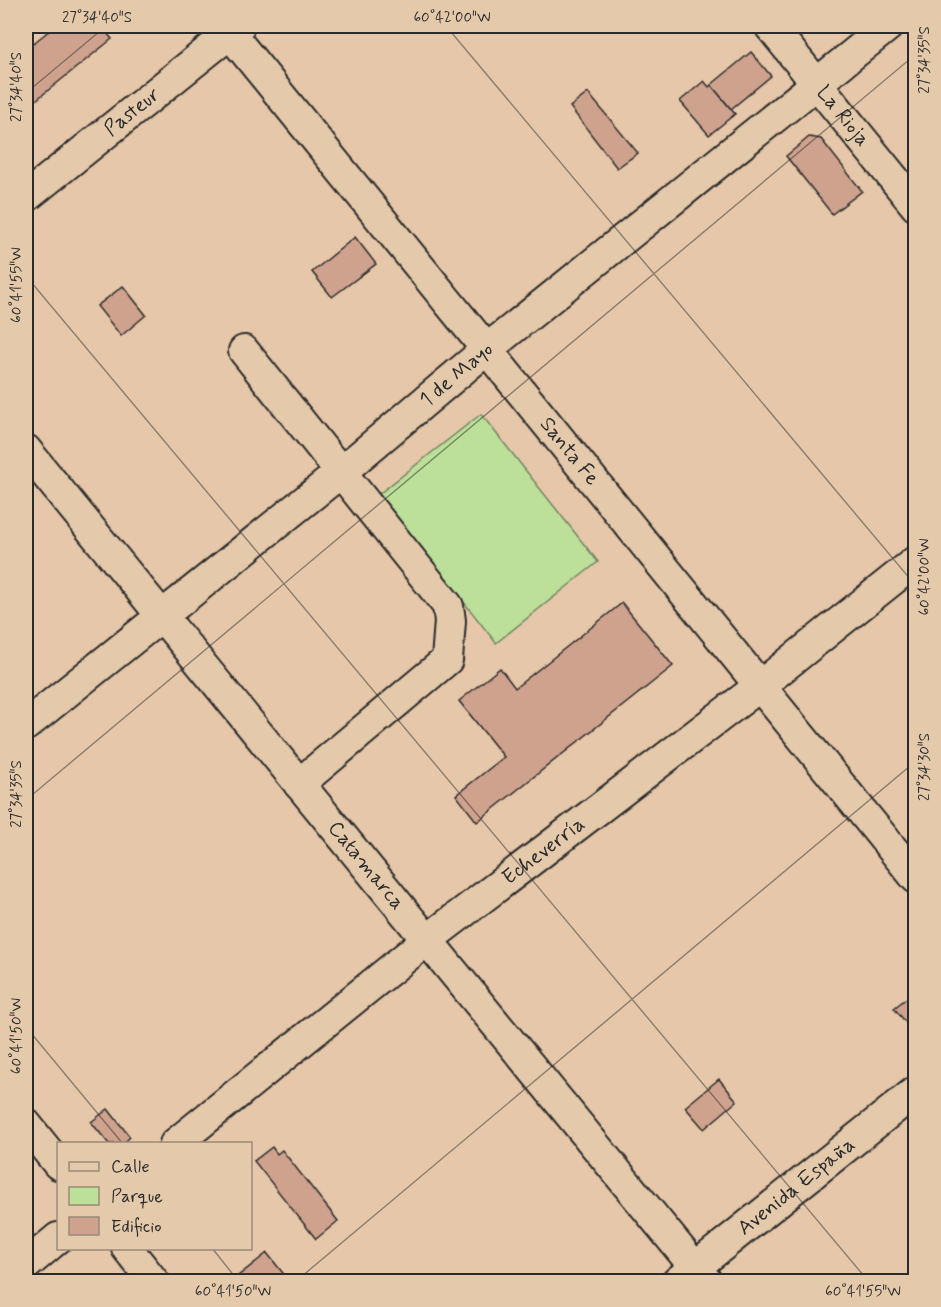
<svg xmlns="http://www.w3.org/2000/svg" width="941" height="1307" font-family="Mynerve,sans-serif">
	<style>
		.green { fill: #bcdf99; stroke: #748562; stroke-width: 1.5 }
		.building { fill: #cfa28e; stroke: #2b2b2b; stroke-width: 1.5 }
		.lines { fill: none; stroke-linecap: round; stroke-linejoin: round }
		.minor-casing { stroke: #2b2b2b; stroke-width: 34 }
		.minor { stroke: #e4caab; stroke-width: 30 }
		.ticks { fill: none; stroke: #2b2b2b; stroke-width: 1.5; stroke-opacity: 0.45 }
		.labels { text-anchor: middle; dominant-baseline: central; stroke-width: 5; stroke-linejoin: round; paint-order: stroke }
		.street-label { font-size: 21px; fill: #2b2b2b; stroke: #e4caab }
		.neatline { fill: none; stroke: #2b2b2b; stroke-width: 2 }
		.ticks-label { font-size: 15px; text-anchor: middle; fill: #2b2b2b }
	</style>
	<rect width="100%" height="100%" fill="#e6c7a9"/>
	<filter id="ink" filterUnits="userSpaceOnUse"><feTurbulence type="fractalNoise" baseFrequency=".0167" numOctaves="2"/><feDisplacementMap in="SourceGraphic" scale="12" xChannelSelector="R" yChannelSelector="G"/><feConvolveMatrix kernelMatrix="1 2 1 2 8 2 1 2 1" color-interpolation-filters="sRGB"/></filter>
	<g filter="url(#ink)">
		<!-- green -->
		<path class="green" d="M481 414 598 562 496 643 379 494Z"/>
		<!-- building -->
		<g class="building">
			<path d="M46 26H101L112 39 26 108V49L50 30Z"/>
			<path d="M751 52 771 76 731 109 711 85Z"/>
			<path d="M704 81 709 87 711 85 735 114 709 135 680 101Z"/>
			<path d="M588 93 638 153 617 168 570 107Z"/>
			<path d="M809 137 821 139 862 191 832 214 786 156Z"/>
			<path d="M355 237 376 264 332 297 312 272Z"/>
			<path d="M123 286 146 315 121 336 97 306Z"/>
			<path d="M622 603 673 666 477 822 456 795 504 757 459 701 500 668 515 688Z"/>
			<path d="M916 991V1035L894 1008Z"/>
			<path d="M719 1079 737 1101 704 1129 685 1107Z"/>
			<path d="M108 1109 130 1137 123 1144H109L91 1122Z"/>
			<path d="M272 1147 277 1154 282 1150 338 1221 316 1239 254 1161Z"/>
			<path d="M267 1253 290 1282H234L233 1280Z"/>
		</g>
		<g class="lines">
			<!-- minor casing -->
			<g class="minor-casing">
				<g id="minor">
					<path id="s1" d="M224 26 916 878"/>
					<path id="s2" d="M770 26 916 206"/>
					<path id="s3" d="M26 197 239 26"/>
					<path d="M244 351 448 606 450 621 447 660 299 784"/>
					<path id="s4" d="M26 450 707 1282"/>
					<path id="s5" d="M26 725 341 472 486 350 888 26"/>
					<path d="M26 1124 58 1164"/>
					<path id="s6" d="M175 1144 427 940 761 685 916 561"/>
					<path d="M127 1248 154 1282"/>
					<path d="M26 1265 58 1238"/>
					<path id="s7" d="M677 1282 916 1091"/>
				</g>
			</g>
			<!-- minor -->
			<use href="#minor" class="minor"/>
		</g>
	</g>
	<!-- ticks -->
	<path class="ticks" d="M446 26 916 586M26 93 106 26M26 276 869 1282M26 800 916 54M26 1027 123 1144M212 1248 239 1282M295 1282 916 761"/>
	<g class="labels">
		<!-- street labels -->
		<g class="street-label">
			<text stroke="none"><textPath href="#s3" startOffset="136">Pasteur</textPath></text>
			<text stroke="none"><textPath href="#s2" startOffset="116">La Rioja</textPath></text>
			<text stroke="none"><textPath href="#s5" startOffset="555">1 de Mayo</textPath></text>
			<text stroke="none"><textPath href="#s1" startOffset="548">Santa Fe</textPath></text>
			<text stroke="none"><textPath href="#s6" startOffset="471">Echeverría</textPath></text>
			<text stroke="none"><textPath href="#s4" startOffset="537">Catamarca</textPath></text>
			<text stroke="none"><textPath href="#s7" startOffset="153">Avenida España</textPath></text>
		</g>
	</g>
	<!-- margin -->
	<rect width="941" height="1307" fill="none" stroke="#e4caab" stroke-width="66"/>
	<!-- legend -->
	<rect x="57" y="1142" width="195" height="108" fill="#e4caab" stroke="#9a8a78" stroke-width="1.5"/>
	<rect x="69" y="1162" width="30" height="9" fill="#e4caab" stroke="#9a8a78" stroke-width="1.5"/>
	<text x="111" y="1172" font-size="18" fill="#2b2b2b">Calle</text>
	<rect x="69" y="1187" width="30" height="18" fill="#bcdf99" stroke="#9a8a78" stroke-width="1.5"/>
	<text x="111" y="1202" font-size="18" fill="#2b2b2b">Parque</text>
	<rect x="69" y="1217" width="30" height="18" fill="#cfa28e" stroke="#9a8a78" stroke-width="1.5"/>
	<text x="111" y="1232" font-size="18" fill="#2b2b2b">Edificio</text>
	<rect x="33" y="33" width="875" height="1241" class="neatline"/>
	<g class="ticks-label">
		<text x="97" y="22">27°34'40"S</text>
		<text x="452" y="22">60°42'00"W</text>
		<text transform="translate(924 60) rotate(-90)" y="5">27°34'35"S</text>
		<text transform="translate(16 87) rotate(-90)" y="5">27°34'40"S</text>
		<text transform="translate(16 285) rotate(-90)" y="5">60°41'55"W</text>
		<text transform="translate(924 577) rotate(-90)" y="5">60°42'00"W</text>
		<text transform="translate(924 767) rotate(-90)" y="5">27°34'30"S</text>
		<text transform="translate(16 794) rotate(-90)" y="5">27°34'35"S</text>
		<text transform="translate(16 1036) rotate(-90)" y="5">60°41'50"W</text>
		<text x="233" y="1296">60°41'50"W</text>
		<text x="863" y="1296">60°41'55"W</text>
	</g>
</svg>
